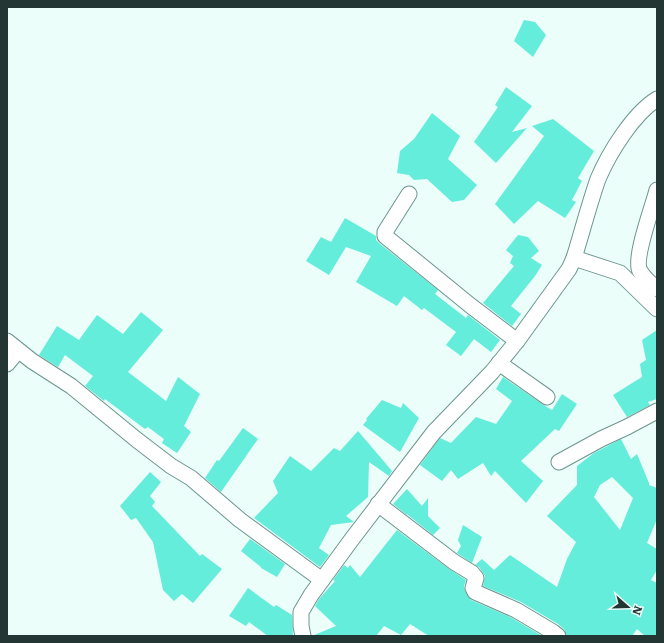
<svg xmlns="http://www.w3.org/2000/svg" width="664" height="643" font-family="Literata,serif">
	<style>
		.building { fill: #64edda; fill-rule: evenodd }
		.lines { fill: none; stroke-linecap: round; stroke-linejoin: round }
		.street-casing { stroke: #6a968f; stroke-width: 17 }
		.street { stroke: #fff; stroke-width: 15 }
	</style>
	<rect width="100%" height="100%" fill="#ebfefa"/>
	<!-- building -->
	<g class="building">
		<path d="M524 20 535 22 546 35 533 57 514 41Z"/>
		<path d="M506 87 532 106 512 132 527 128 496 163 474 142 498 107 495 105Z"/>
		<path d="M432 113 460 136 448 159 477 185 464 200 452 202 427 179 414 180 409 175 397 173 400 151 414 139Z"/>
		<path d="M553 119 594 151 578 178 582 181 572 200 576 202 565 218 538 201 514 224 495 204 544 136 532 126Z"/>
		<path d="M345 218 376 236V240L379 243 438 290 435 294 466 318 468 315 500 340 491 352 474 339 461 356 446 345 456 332 424 308 422 310 404 296 397 306 356 282 371 256 346 247 329 275 306 261 321 237 331 242Z"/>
		<path d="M518 235 528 237 539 251 531 258 542 265 535 276 511 306 521 314 512 326 483 303 514 266 510 263 513 256 506 250Z"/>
		<path d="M141 312 163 330 128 372 166 401 178 377 200 394 184 426 191 432 177 453 162 443 164 439 148 427 145 429 105 399 104 401 85 386 93 376 65 355 58 367 39 355 57 326 79 340 97 315 123 334Z"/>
		<path d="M657 330V399L648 402 650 405 627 417 613 395 642 377 640 364 646 360 642 340Z"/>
		<path d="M503 377 542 404 552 410 562 394 577 404 559 431 555 429 521 461 543 481 526 503 495 471 491 476 483 463 458 479 451 470 442 481 420 465 440 438 451 443 476 417 496 424 512 401 496 389Z"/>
		<path d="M382 400 401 408 403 403 419 418 400 452 363 425 367 420 366 419Z"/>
		<path d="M243 428 258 439 221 492 205 478 217 460 219 461Z"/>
		<path d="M358 431 392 471 389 476 369 462 368 497 346 516 354 522 331 525 319 548 329 555 320 567 254 518 278 493 273 481 290 456 311 471 334 448 340 451Z"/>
		<path d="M621 439 631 459 637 454 649 483V485L657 488V519L647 543 657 549V570L651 580 657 583V636H645L637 629 632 636H567L564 629 558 624 521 602 483 586 485 576 479 567 475 565 482 559 494 570 510 555 557 587 567 559 576 542 547 516 577 485V466L594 453ZM612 477 633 498 620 530 594 497 600 485Z"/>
		<path d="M150 472 161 482 150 496 155 502 152 506 200 556 202 554 222 569 193 603 182 594 174 601 163 590 153 542 136 518 131 520 120 506Z"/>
		<path d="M407 489 422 506 428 498V516L440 528 433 535 408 515V514L407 515 393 504Z"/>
		<path d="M463 525 482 537 472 563 457 553 461 546 458 540Z"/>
		<path d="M397 530 449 569 466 580 464 586 465 591 471 600 512 618 542 636H429L410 624 401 635 384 626 376 636H312L336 626 315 606 319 599 335 581 333 580 344 565 348 568 350 565 360 577Z"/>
		<path d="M250 539 285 564 277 577 261 568V567L241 551Z"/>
		<path d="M248 588 274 607 276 605 292 615 293 636H268L249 622 246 626 229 616Z"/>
	</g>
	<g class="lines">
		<!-- street casing -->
		<g class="street-casing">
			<g id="street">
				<path d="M657 190C653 206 633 259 640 271 644 278 651 284 657 289"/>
				<path d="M409 194 385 232V236L471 306 517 341"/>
				<path d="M574 258 620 273 657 309"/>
				<path d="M7 341 32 361 71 386 137 440 171 466 191 478 240 520 322 580"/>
				<path d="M499 363 547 397"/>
				<path d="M7 364 18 351"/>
				<path d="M559 462 601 439 627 427 657 411"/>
				<path d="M378 504 454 562 472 573 476 578 473 588 475 592 516 610 553 632 558 636"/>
				<path d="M303 636 301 626V612L311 595 352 539 434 432 492 372 517 341 569 269 574 258C582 232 589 205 598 179 609 153 633 114 657 99"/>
			</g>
		</g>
		<!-- street -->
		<use href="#street" class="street"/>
	</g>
	<!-- border -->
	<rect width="664" height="643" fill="none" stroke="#233633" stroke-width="16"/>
	<!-- north arrow -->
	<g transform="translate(628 607) rotate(110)" stroke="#ebfefa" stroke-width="3" paint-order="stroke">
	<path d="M0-3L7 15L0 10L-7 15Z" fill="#233633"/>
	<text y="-6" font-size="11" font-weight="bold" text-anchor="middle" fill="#233633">N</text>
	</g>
</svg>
